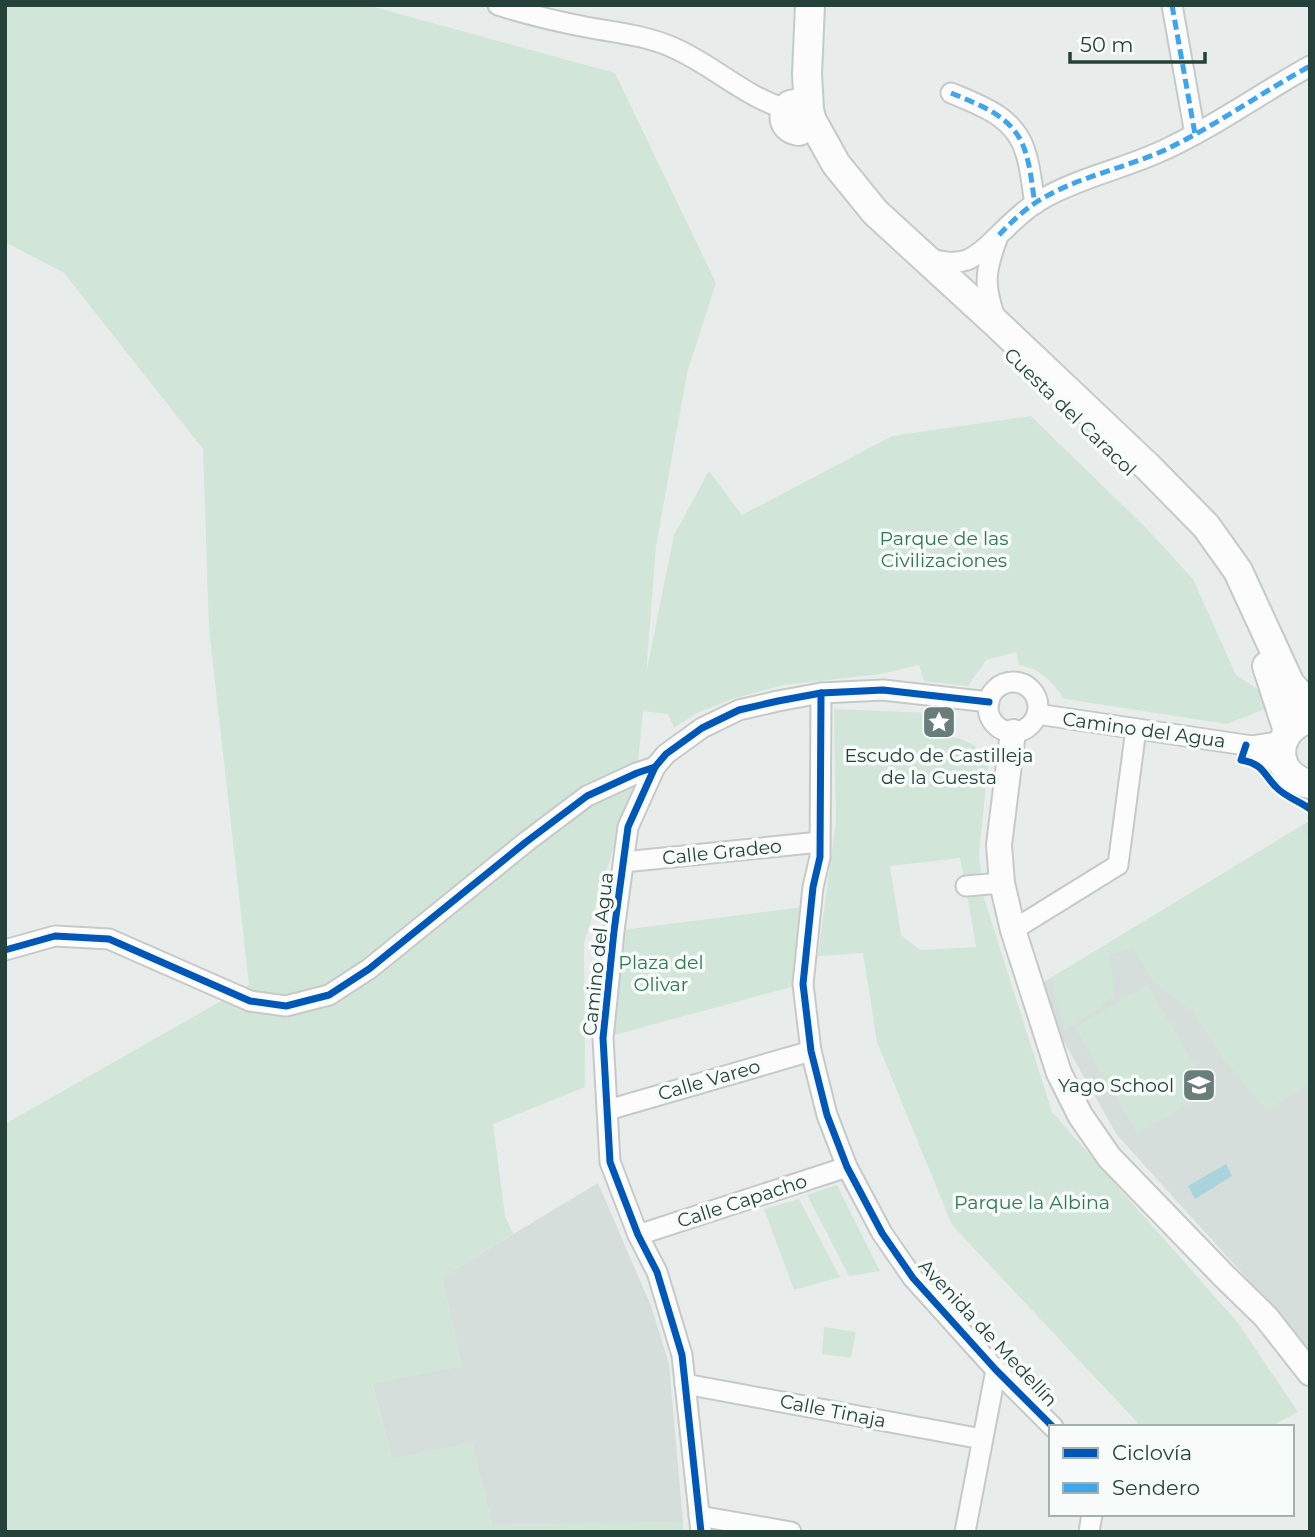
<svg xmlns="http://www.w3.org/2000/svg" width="1315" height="1537" font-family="Montserrat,sans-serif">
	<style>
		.built { fill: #d6dedb }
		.green { fill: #d1e6d8 }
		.water { fill: #a9d4db }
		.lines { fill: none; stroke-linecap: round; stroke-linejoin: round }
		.minor-casing { stroke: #c5cac8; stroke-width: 23 }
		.tertiary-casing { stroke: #c5cac8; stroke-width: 28 }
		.secondary-casing { stroke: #c3cbc8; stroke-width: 32 }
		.minor { stroke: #fcfcfc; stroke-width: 19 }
		.tertiary { stroke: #fcfcfc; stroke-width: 24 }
		.secondary { stroke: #fcfcfc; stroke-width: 28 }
		.quiet { stroke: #3ea4ec; stroke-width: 5; stroke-dasharray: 10 5; stroke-linecap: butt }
		.cycleway-casing { stroke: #f7fbf9; stroke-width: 11 }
		.cycleway { stroke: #0057b8; stroke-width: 7 }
		.labels { text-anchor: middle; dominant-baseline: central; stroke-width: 7; stroke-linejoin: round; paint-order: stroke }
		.street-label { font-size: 19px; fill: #24423a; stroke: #f7fbf9 }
		.park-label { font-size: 19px; fill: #2d7a4b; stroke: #f7fbf9 }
		.poi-label { font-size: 19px; fill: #24423a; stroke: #f7fbf9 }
	</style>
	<rect width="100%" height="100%" fill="#e8edeb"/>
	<!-- built -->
	<g class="built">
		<path d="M1308 822 1310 826V1352L1290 1326 1117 1135 1060 1035 1044 982Z"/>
		<path d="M598 1183 651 1306 669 1364 683 1522 492 1525 472 1443 392 1459 372 1383 461 1366 442 1277Z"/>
	</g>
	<!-- green -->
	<g class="green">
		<path d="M5 5H367L615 73 716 283 687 373 656 547 646 674 674 535 709 471 742 515 892 436 1031 416 1147 529 1193 579 1236 675 1258 689 1265 709 1227 724 1065 699C1051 682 1042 669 1019 665L1016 652 986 660 968 686 924 681 919 665 880 674 784 685 732 699 697 713 674 728 668 714 643 711 637 773 584 943 585 1087 493 1124 505 1216 513 1234 442 1277 461 1366 372 1384 392 1459 472 1443 492 1525 683 1522V1532H5V1124L249 985 209 629 203 449 64 273 5 242Z"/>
		<path d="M834 709 932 713 937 735 959 738 975 746 988 766 979 854 981 874 964 878 960 858 890 866 901 935 920 950 976 947 967 894 983 895 1052 1112 1238 1323 1298 1412 1269 1427H1138L1136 1421 952 1225 877 1042 863 953 818 956 836 820Z"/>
		<path d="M1301 826 1310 840V1083L1267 1110 1225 1061 1193 1012 1152 980 1133 948 1110 955 1114 993 1100 1008 1065 1030 1051 978Z"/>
		<path d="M811 906 803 984 603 1038 614 931Z"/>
		<path d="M1148 985 1210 1091 1137 1133 1075 1028Z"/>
		<path d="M837 1185 880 1271 849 1276 807 1195Z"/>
		<path d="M799 1199 840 1277 794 1290 764 1209Z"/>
		<path d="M824 1327 856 1332 851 1358 822 1354Z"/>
	</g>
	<!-- water -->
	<path class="water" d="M1226 1164 1232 1176 1195 1199 1188 1186Z"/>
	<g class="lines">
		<!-- minor casing -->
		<g class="minor-casing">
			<g id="minor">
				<path d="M498 5C529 15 559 22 591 28 619 33 648 36 674 48 713 65 745 97 786 109"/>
				<path d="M1172 5 1195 134"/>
				<path d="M951 93C982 106 1016 117 1026 154 1031 170 1032 187 1035 204"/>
				<path d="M925 257C939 261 952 265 967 260 982 254 993 240 1004 230 1017 217 1030 205 1046 197 1084 176 1127 168 1166 149 1216 126 1261 93 1310 66"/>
				<path d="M996 321C984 286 984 274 997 239"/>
				<circle cx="1013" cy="707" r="25"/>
				<path d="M821 693 820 857 813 887 803 984 811 1051 827 1115 847 1167 882 1233 913 1278 996 1370 1053 1427"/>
				<path d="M1037 714 1252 746"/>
				<path d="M1283 741 1252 746 1287 770"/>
				<path d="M624 862 820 842"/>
				<path d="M966 886 1002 883"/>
				<path d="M1013 930 1118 865 1136 729"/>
				<path d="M5 950 55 936 109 939 250 1001 286 1006 329 995 369 969 526 842 587 796 637 773 655 767"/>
				<path d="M608 1110 811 1051"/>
				<path d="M638 1235 847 1167"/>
				<path d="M685 1384 982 1439"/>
				<path d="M699 1516 791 1532"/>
				<path d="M701 1532 682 1355 657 1272 638 1235 610 1162 603 1038 614 931 628 827 655 767 666 754 702 728 739 710 778 701 821 693 883 690 989 702"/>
				<path d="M965 1532 996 1370"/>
				<path d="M1089 1532 1092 1514"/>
			</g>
		</g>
		<!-- tertiary casing -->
		<g class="tertiary-casing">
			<path id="tertiary" d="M1013 732 999 845 1002 883 1013 930 1059 1073 1080 1115 1109 1157 1224 1276 1266 1317 1310 1373"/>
		</g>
		<!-- secondary casing -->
		<g class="secondary-casing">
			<g id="secondary">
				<path d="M810 5 807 74 809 109 811 119 836 164 875 212 997 324 1148 467 1206 526 1238 571 1290 684 1310 706"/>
				<path d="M809 109 800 103 790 105C780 116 784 129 799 131L808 126 811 119"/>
				<path d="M1267 666 1288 731"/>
				<path d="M1301 722C1271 738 1276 777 1310 784"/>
			</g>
		</g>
		<!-- minor -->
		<use href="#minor" class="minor"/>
		<!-- tertiary -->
		<use href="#tertiary" class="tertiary"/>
		<!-- secondary -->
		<use href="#secondary" class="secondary"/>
		<!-- quiet -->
		<g class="quiet">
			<path d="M1172 5 1195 134"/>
			<path d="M951 93C982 106 1016 117 1026 154 1031 170 1032 187 1035 204"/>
			<path d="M999 235C1010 223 1022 212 1035 203 1075 177 1123 169 1165 150 1215 126 1261 93 1310 66"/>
		</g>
		<!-- cycleway casing -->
		<g class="cycleway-casing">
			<g id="cycleway">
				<path d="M821 693 820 857 813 887 803 984 811 1051 827 1115 847 1167 882 1233 913 1278 996 1370 1053 1427"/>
				<path d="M1246 745 1241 760C1264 764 1263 774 1276 787 1285 797 1300 801 1310 809"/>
				<path d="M5 950 55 936 109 939 250 1001 286 1006 329 995 369 969 526 842 587 796 637 773 655 767"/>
				<path d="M701 1532 682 1355 657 1272 638 1235 610 1162 603 1038 614 931 628 827 655 767 666 754 702 728 739 710 778 701 821 693 883 690 989 702"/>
			</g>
		</g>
		<!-- cycleway -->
		<use href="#cycleway" class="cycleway"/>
	</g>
	<!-- icons -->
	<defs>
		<g id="sight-square" transform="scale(1.75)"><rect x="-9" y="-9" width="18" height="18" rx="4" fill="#697e78" stroke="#f7fbf9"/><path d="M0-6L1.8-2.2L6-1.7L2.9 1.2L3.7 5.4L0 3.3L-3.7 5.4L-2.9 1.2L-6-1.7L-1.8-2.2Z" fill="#fff"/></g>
		<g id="school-square" transform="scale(1.75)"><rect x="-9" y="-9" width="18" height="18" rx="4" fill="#697e78" stroke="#f7fbf9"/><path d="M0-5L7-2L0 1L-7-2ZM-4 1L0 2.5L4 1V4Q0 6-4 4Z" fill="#fff"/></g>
	</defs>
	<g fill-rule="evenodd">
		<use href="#sight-square" x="939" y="722"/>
		<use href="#school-square" x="1199" y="1085"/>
	</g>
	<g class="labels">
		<!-- street labels -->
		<g class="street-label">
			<text transform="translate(1070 412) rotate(44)">Cuesta del Caracol</text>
			<text transform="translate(1144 730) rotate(8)">Camino del Agua</text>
			<text transform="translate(722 852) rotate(-6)">Calle Gradeo</text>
			<text transform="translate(598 954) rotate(-84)">Camino del Agua</text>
			<text transform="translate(709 1080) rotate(-16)">Calle Vareo</text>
			<text transform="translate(742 1201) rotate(-18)">Calle Capacho</text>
			<text transform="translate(988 1333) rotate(47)">Avenida de Medellín</text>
			<text transform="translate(833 1411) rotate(11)">Calle Tinaja</text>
		</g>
		<!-- park labels -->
		<g class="park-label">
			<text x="944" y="538">Parque de las<tspan x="944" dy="22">Civilizaciones</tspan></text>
			<text x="661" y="962">Plaza del<tspan x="661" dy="22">Olivar</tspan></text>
			<text x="1032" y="1202">Parque la Albina</text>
		</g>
		<!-- poi labels -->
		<g class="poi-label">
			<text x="939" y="755">Escudo de Castilleja<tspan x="939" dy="22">de la Cuesta</tspan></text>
			<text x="1174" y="1085" text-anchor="end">Yago School</text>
		</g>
	</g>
	<!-- border -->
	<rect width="1315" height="1537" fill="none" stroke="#24423a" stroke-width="14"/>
	<!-- legend -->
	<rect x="1049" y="1425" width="245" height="91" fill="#f7fbf9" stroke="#a3b1ad" stroke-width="2"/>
	<rect x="1063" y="1448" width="35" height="10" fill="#0057b8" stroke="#a3b1ad" stroke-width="2"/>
	<text x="1112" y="1460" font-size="21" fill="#24423a">Ciclovía</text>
	<rect x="1063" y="1483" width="35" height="10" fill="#3ea4ec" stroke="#a3b1ad" stroke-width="2"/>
	<text x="1112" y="1495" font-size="21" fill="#24423a">Sendero</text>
	<!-- scale -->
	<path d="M1070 52v10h135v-10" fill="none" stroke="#24423a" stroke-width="3.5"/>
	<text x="1080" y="52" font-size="21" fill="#24423a" stroke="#f7fbf9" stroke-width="5" paint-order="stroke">50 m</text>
</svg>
